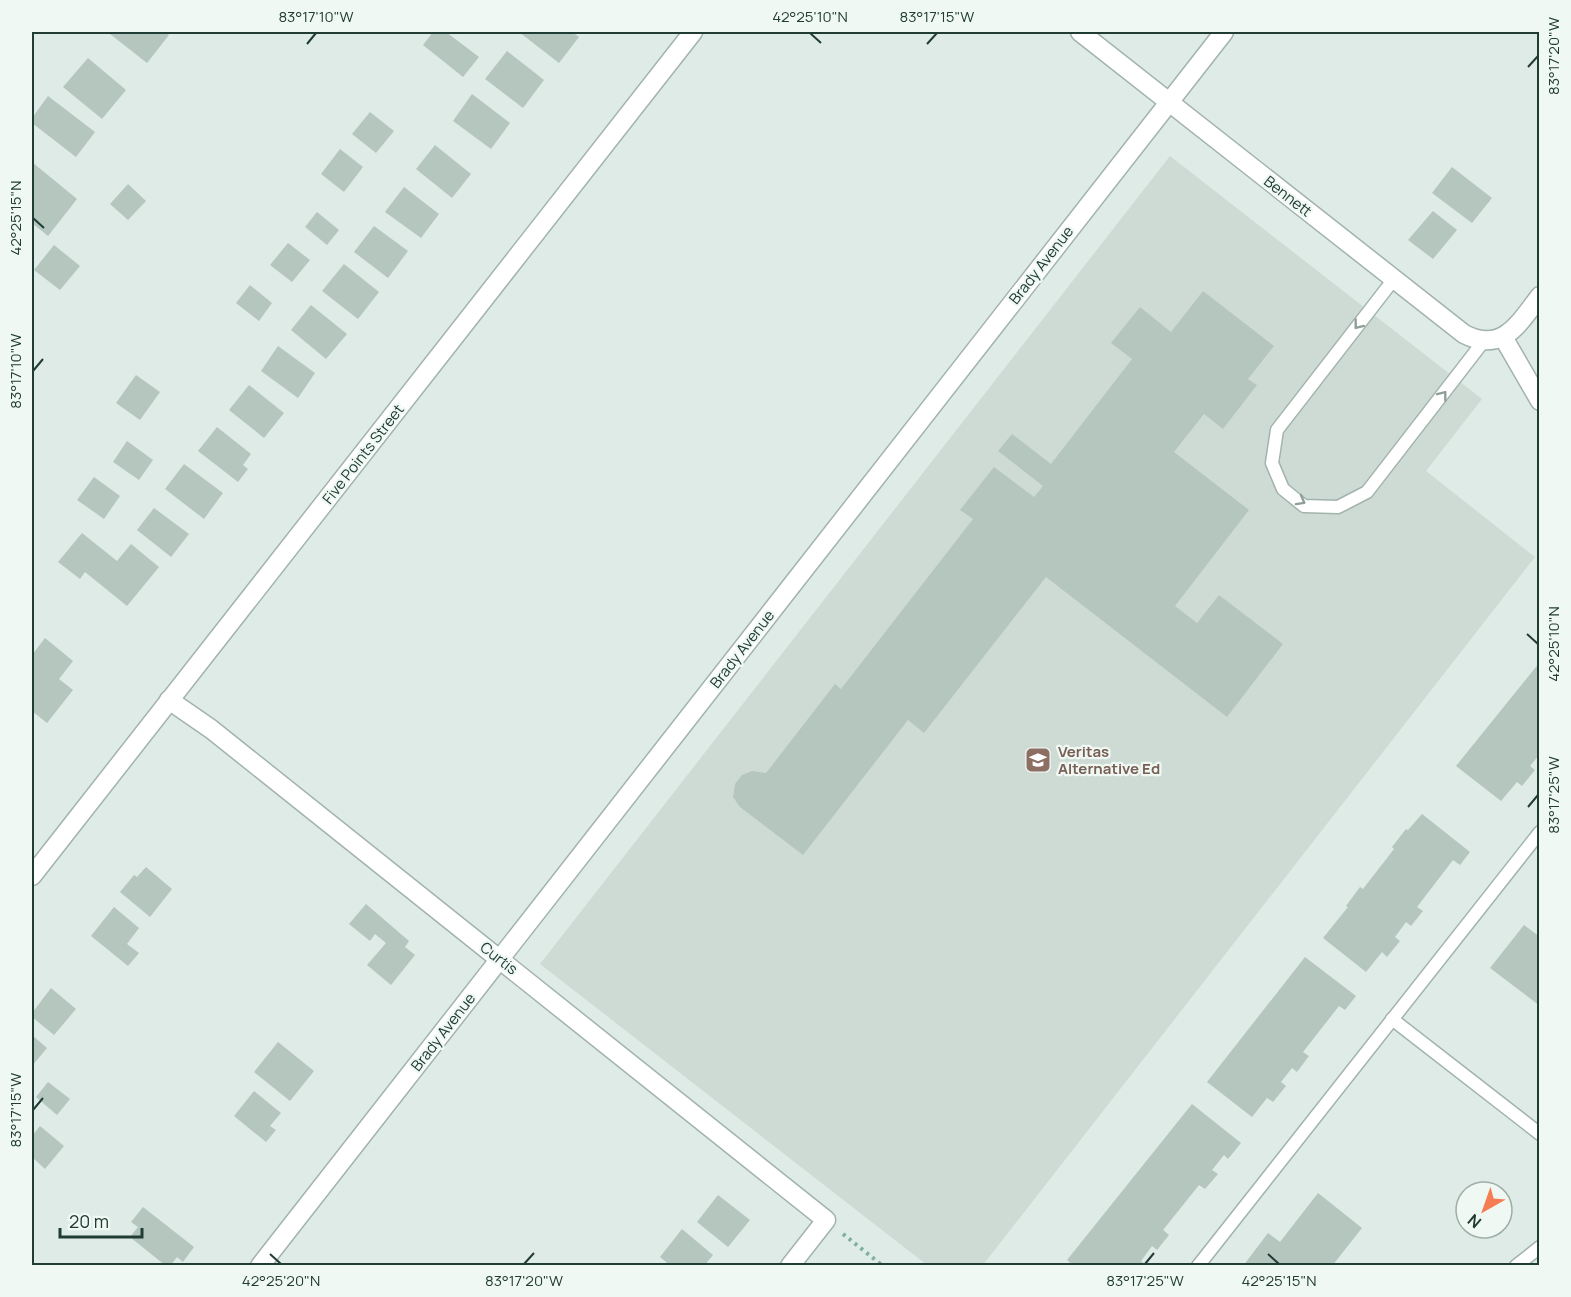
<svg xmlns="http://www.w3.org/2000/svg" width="1571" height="1297" font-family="Manrope,sans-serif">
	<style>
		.built { fill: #cedbd5 }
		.building { fill: #b5c6bf }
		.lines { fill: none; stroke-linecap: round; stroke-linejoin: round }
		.lane-casing { stroke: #a2b3ad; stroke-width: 15 }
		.street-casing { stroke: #a2b3ad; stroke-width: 21 }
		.path { stroke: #7fb0a1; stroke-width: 4; stroke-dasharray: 3 4.5; stroke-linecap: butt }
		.lane { stroke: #fff; stroke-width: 12 }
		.street { stroke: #fff; stroke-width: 18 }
		.oneway { stroke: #909e9a }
		.ticks { fill: none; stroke: #203c34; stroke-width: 2 }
		.labels { text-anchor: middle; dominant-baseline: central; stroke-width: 4.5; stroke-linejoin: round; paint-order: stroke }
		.street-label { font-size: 15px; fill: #203c34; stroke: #f0f8f4 }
		.education-label { font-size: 15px; font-weight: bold; fill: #785e54; stroke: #f0f8f4; text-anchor: start }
		.neatline { fill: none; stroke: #203c34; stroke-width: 2 }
		.ticks-label { font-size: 15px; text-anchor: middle; fill: #203c34 }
	</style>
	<rect width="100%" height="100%" fill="#dfebe6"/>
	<!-- built -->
	<path class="built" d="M1170 156 1482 399 1426 471 1535 557 983 1265H927L540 964Z"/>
	<!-- building -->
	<g class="building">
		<path d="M112 32H165L169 35 147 63 110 34Z"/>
		<path d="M433 32H446L479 57 463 77 423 45Z"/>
		<path d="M519 32H572L579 37 559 63Z"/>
		<path d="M507 51 544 80 523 108 485 79Z"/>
		<path d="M88 58 126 90 102 119 63 87Z"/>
		<path d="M472 94 510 123 491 149 453 121Z"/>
		<path d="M48 96 95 132 76 157 32 123V118Z"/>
		<path d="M370 112 394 131 376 153 352 134Z"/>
		<path d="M435 145 471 174 452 198 416 169Z"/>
		<path d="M340 149 363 167 344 192 321 174Z"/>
		<path d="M32 162 77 199 48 236 32 223Z"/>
		<path d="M1452 167 1492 198 1472 223 1432 193Z"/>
		<path d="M128 184 146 201 128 220 110 204Z"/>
		<path d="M404 187 439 214 421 238 385 212Z"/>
		<path d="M1433 211 1457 230 1433 259 1408 240Z"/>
		<path d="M317 212 339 230 327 245 305 227Z"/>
		<path d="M374 226 408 251 388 278 354 252Z"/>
		<path d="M288 243 310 260 292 282 270 265Z"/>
		<path d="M54 245 80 266 60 290 34 270Z"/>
		<path d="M344 264 379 292 358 319 322 291Z"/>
		<path d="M250 285 272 303 259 321 236 303Z"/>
		<path d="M1203 291 1274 346 1248 379 1257 385 1223 429 1204 414 1174 452 1249 510 1175 606 1197 623 1219 595 1283 644 1227 717 1046 577 924 733 908 720 803 855 740 807 733 797 735 784 742 775 752 771 766 773 835 684 841 689 973 519 960 510 994 467 1034 497 1043 486 998 451 1012 434 1051 464 1132 359 1111 343 1140 307 1171 332Z"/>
		<path d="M311 305 347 334 326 359 291 330Z"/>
		<path d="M278 346 315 373 298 398 261 371Z"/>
		<path d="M136 375 160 392 140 420 116 403Z"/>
		<path d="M249 385 284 413 264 438 229 410Z"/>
		<path d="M217 427 251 454 243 465 248 469 238 482 198 451Z"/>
		<path d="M127 441 153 460 139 480 113 462Z"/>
		<path d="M184 464 223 493 204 519 165 489Z"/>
		<path d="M94 477 120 496 104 519 77 500Z"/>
		<path d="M154 508 189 534 171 557 137 530Z"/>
		<path d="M82 533 117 561 131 544 159 567 127 606 85 572 80 579 58 562Z"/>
		<path d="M45 638 73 661 59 679 73 690 47 723 32 711V655Z"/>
		<path d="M1540 662V754L1530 766 1535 770 1522 786 1517 782 1501 801 1456 766Z"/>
		<path d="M1422 814 1470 852 1460 865 1453 860 1417 907 1423 911 1411 926 1406 922 1395 937 1400 941 1387 957 1382 952 1366 972 1323 938 1348 907 1346 906 1360 887 1363 889 1394 849 1392 847 1406 829 1408 830Z"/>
		<path d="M146 867 172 889 150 917 120 892 134 875 137 877Z"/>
		<path d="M366 904 409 941 405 947 415 955 391 985 367 965 386 943 375 934 370 941 349 924Z"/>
		<path d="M114 907 139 928 127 944 139 953 128 966 91 936Z"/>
		<path d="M1524 925 1540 937V1006L1490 968Z"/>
		<path d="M1305 957 1356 996 1345 1010 1339 1006 1303 1052 1309 1056 1297 1072 1292 1068 1281 1082 1286 1086 1273 1102 1267 1098 1252 1117 1207 1082Z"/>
		<path d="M51 988 76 1009 54 1035 32 1017V1013Z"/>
		<path d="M32 1035 47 1048 32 1066Z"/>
		<path d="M278 1042 314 1071 290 1101 254 1072Z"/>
		<path d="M48 1082 70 1099 57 1115 36 1097Z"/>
		<path d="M254 1091 281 1113 270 1126 276 1130 266 1142 234 1116Z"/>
		<path d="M1192 1104 1241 1143 1228 1159 1224 1155 1212 1170 1218 1174 1205 1189 1199 1185 1163 1230 1169 1235 1157 1250 1152 1246 1141 1261 1147 1266H1074L1067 1260Z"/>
		<path d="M40 1126 64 1146 45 1169 32 1157V1136Z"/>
		<path d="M1318 1193 1362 1228 1332 1266H1243L1268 1233 1280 1242Z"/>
		<path d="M718 1195 750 1220 728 1247 697 1222Z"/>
		<path d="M143 1207 194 1247 183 1262 177 1257 170 1266H166L130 1237 138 1227 131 1222Z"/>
		<path d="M682 1229 713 1255 704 1266H671L660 1257Z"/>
	</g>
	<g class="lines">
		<!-- lane casing -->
		<g class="lane-casing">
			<g id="lane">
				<path d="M1394 279 1277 430 1272 463 1283 489 1304 506 1338 507 1367 492 1483 342"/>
				<path d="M1392 1019 1540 1134"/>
				<path d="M1198 1266 1540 832"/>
				<path d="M1516 1266 1540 1247"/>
			</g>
		</g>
		<!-- street casing -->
		<g class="street-casing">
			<g id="street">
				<path d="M1080 32 1464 334C1503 354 1519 323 1540 296"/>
				<path d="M1503 337 1540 401"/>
				<path d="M169 700 211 729 826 1220 790 1266"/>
				<path d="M32 876 693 32"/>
				<path d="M260 1266 1224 32"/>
			</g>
		</g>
		<!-- path -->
		<path class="path" d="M843 1234 883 1266"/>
		<!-- lane -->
		<use href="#lane" class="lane"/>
		<!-- street -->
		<use href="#street" class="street"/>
	</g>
	<!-- one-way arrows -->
	<defs><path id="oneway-chevron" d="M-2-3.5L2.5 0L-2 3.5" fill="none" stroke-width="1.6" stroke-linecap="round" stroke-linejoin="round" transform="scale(1.5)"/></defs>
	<g class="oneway">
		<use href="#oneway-chevron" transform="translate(1358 325) rotate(128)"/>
		<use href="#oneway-chevron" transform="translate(1443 395) rotate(-52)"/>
		<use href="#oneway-chevron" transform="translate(1301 501) rotate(29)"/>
	</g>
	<!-- ticks -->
	<path class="ticks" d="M810 33 821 43M307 44 316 33M927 44 937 33M1528 67 1538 56M33 218 44 228M33 371 43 359M1527 634 1538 644M1528 807 1538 795M33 1110 43 1098M270 1254 281 1264M1268 1254 1279 1264M524 1264 534 1253M1145 1264 1154 1253"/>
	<!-- icons -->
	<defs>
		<g id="school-square" transform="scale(1.35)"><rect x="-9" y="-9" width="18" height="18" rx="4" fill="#8d6e63" stroke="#f0f8f4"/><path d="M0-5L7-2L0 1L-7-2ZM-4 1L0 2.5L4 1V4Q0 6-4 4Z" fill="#fff"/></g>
	</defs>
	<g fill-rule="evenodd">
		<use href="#school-square" x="1038" y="760"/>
	</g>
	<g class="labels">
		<!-- street labels -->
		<g class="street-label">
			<text transform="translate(1288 196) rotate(38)">Bennett</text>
			<text transform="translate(1041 265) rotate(-52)">Brady Avenue</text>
			<text transform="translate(363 454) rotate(-52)">Five Points Street</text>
			<text transform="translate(742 649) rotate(-52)">Brady Avenue</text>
			<text transform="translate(499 958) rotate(38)">Curtis</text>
			<text transform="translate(443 1032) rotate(-52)">Brady Avenue</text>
		</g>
		<!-- education labels -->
		<g class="education-label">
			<text x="1058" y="751">Veritas<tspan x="1058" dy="17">Alternative Ed</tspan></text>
		</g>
	</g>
	<!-- border -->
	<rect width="1571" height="1297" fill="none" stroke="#f0f8f4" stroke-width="66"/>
	<!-- north arrow -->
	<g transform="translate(1484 1210) rotate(220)"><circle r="28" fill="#f0f8f4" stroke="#9dada7" stroke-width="1.5"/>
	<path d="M0-4.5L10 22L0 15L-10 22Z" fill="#f57d53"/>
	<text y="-9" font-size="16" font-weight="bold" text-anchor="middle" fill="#203c34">N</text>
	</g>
	<!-- scale -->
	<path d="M60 1228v9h82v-9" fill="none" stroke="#203c34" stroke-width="3"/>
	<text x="69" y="1228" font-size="18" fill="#203c34" stroke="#f0f8f4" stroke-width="4.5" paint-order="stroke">20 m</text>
	<rect x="33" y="33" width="1505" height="1231" class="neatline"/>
	<g class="ticks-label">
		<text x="316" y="22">83°17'10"W</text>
		<text x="810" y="22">42°25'10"N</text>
		<text x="937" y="22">83°17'15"W</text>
		<text transform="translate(1554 56) rotate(-90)" y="5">83°17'20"W</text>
		<text transform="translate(16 218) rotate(-90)" y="5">42°25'15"N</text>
		<text transform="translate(16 371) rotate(-90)" y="5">83°17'10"W</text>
		<text transform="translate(1554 644) rotate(-90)" y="5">42°25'10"N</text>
		<text transform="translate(1554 795) rotate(-90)" y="5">83°17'25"W</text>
		<text transform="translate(16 1110) rotate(-90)" y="5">83°17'15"W</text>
		<text x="281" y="1286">42°25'20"N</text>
		<text x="524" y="1286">83°17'20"W</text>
		<text x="1145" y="1286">83°17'25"W</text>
		<text x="1279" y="1286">42°25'15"N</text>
	</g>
</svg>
